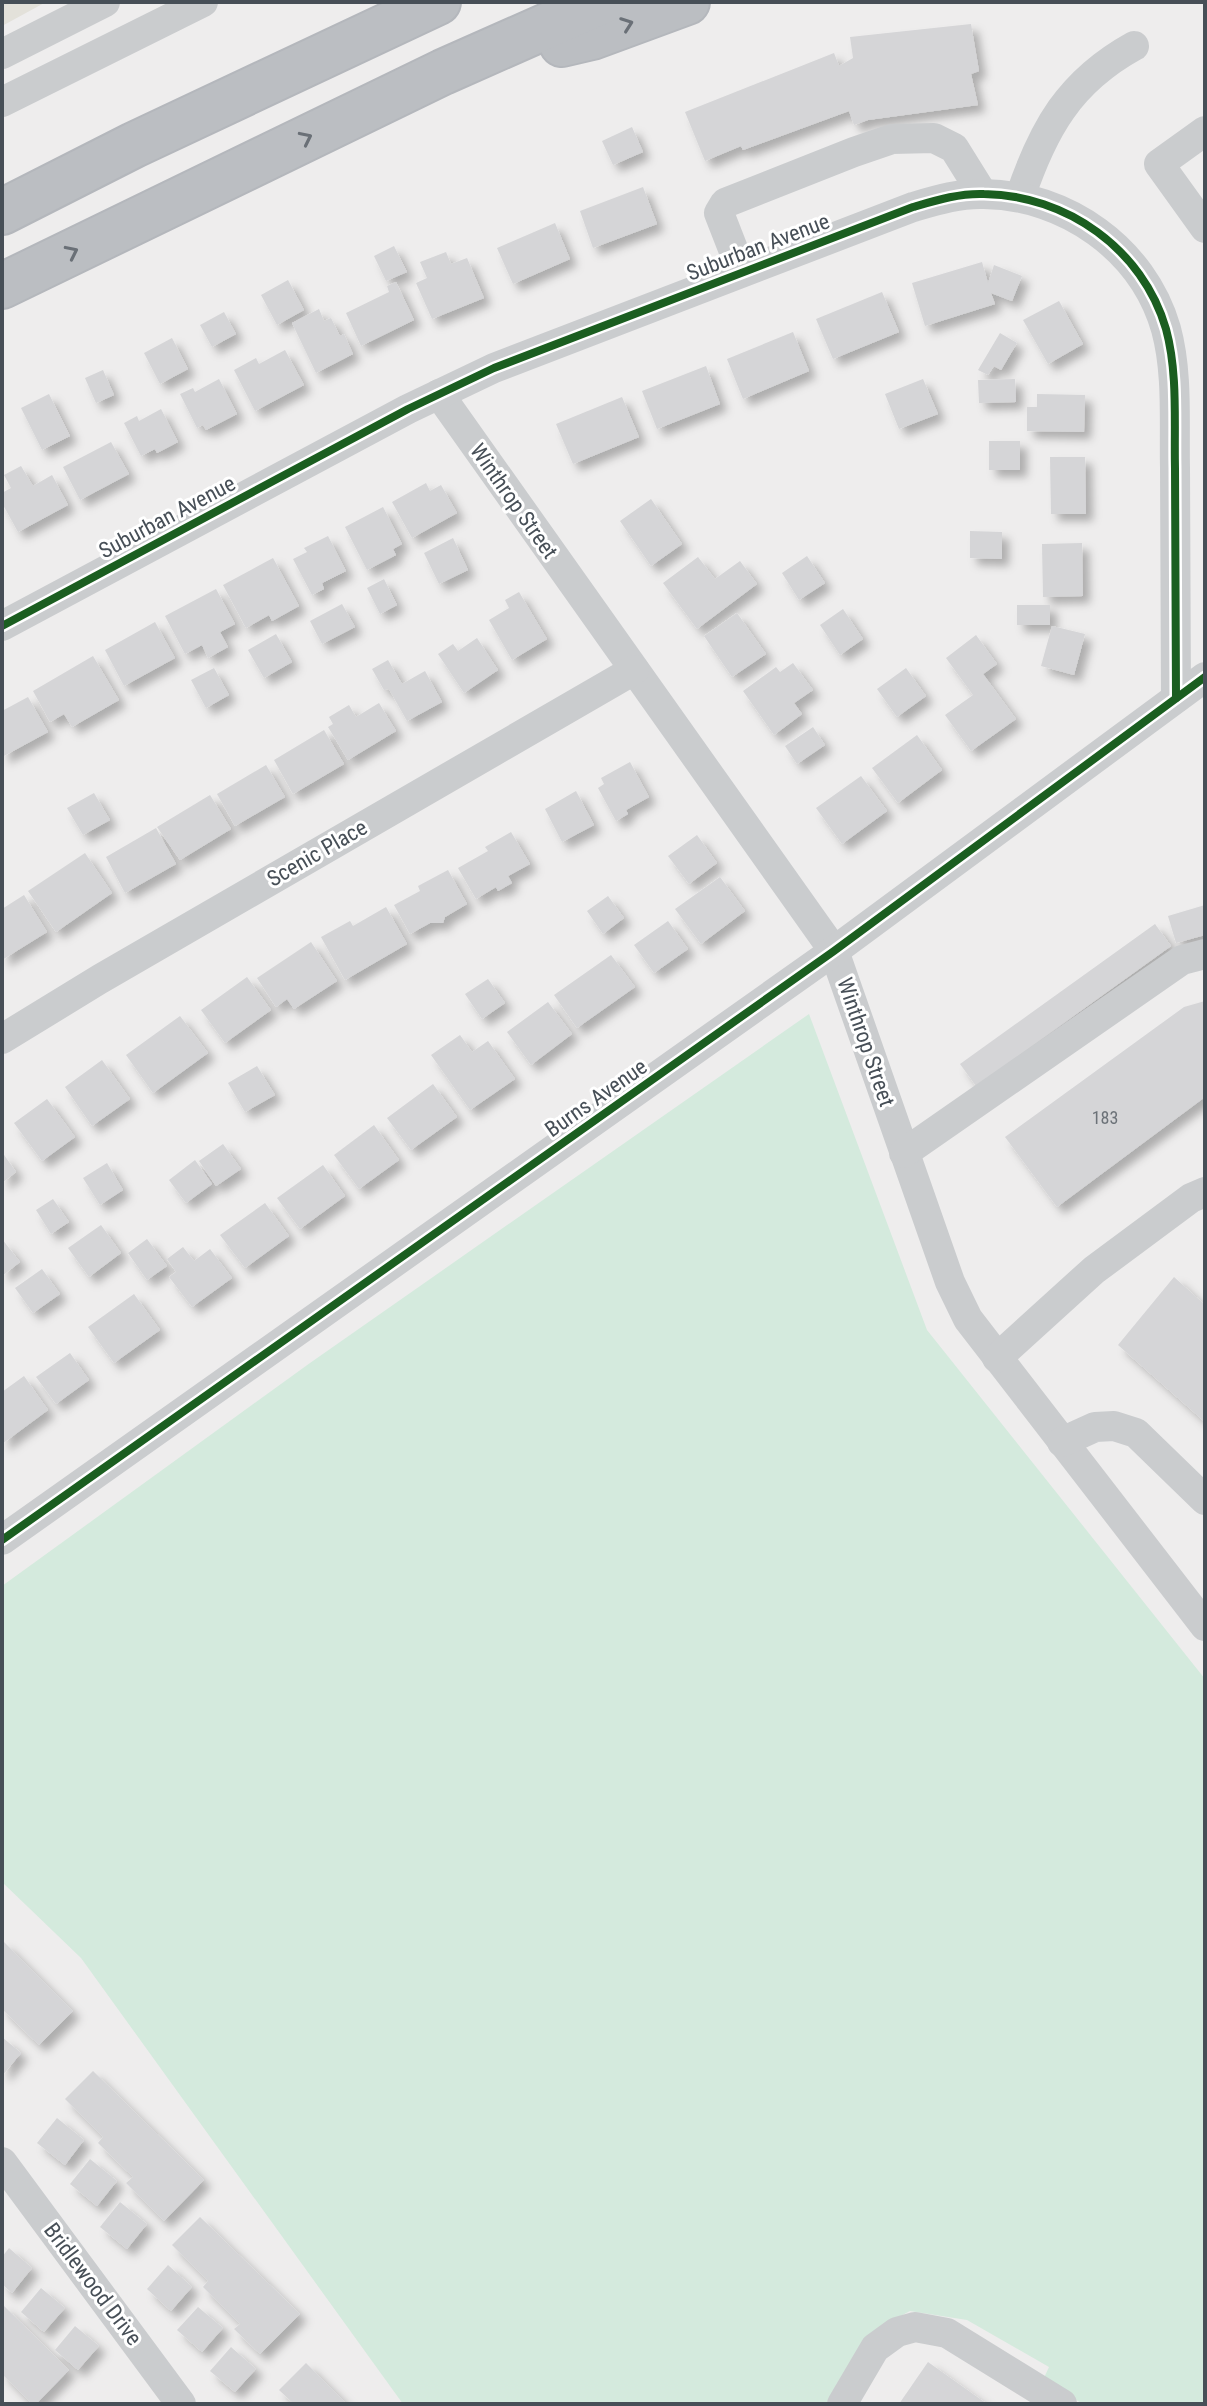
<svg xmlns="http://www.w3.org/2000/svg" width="1207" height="2406" font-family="'Roboto Condensed',sans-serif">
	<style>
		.commercial { fill: #e3e1da }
		.green { fill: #d4eadd }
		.building { fill: #d5d5d7; filter: url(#shadow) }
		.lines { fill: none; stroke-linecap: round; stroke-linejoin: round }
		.highway-casing { stroke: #b4b7bc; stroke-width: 48 }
		.minor { stroke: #caccce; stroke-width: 30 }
		.highway { stroke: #bbbec2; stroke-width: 44 }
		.cycleway-casing { stroke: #fff; stroke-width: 13 }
		.cycleway { stroke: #1b5e20; stroke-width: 8 }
		.oneway { stroke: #6a7077 }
		.labels { text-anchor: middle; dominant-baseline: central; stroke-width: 6; stroke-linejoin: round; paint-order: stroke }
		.number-label { font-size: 18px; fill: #6c7278 }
		.street-label { font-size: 22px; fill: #474f57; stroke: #fff }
	</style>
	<defs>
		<filter id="shadow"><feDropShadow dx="7" dy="7" stdDeviation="4" flood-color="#0004"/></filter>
	</defs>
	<rect width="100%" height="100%" fill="#eeeded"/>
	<!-- commercial -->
	<path class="commercial" d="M2 2H46L2 26Z"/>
	<!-- green -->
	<path class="green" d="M809 1014 927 1330 1205 1679V2404H1083L1043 2380 1049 2367 967 2320 910 2311 878 2328 830 2404H403L81 1958 2 1882V1586L310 1363Z"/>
	<!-- building -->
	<g class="building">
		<path d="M971 24 979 71 971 74 978 105 868 120 854 125 849 111 743 150 741 146 705 161 685 112 834 53 839 66 853 58 850 37Z"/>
		<path d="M632 127 643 152 613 165 602 141Z"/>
		<path d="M643 187 657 224 593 248 580 211Z"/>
		<path d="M555 223 570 259 513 284 497 248Z"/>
		<path d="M394 246 407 272 386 281 374 256Z"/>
		<path d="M446 252 451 264 467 258 484 298 432 319 416 283 427 278 420 262Z"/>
		<path d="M982 262 988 283 994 265 1022 276 1012 301 991 293 995 304 925 326 912 283Z"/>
		<path d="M288 280 304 310 277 325 261 295Z"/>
		<path d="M396 282 414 320 361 346 346 313 389 292 387 286Z"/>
		<path d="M882 292 899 332 833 359 816 319Z"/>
		<path d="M1059 301 1083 344 1048 364 1023 320Z"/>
		<path d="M319 309 324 321 331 318 340 336 344 334 353 354 316 373 292 323Z"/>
		<path d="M224 312 236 334 212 347 200 325Z"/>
		<path d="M793 332 809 371 743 399 727 359Z"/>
		<path d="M1000 333 1017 343 1001 370 994 366 988 375 978 370Z"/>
		<path d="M172 338 188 369 160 384 144 353Z"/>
		<path d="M285 350 304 385 255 411 234 370 256 358 259 364Z"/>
		<path d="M706 366 720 404 657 429 642 391Z"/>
		<path d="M103 370 114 395 96 403 85 378Z"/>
		<path d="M219 379 237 414 206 430 203 425 197 428 180 394 193 388 195 392Z"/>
		<path d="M923 379 938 414 899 429 885 394Z"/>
		<path d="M1015 379 1016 402 979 403 978 380Z"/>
		<path d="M49 394 70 436 42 450 21 408Z"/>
		<path d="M1037 394 1085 395 1084 432 1027 431V407H1037Z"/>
		<path d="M622 397 639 437 573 464 556 424Z"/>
		<path d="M161 409 178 442 157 453 155 449 141 456 124 423 137 416 139 421Z"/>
		<rect x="989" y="441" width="31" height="29"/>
		<path d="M111 442 129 474 80 500 63 467Z"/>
		<path d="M1050 457H1085L1086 514H1051Z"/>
		<path d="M21 466 33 486 52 475 68 505 18 532 2 503V493L11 488 4 475Z"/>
		<path d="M426 483 430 491 441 485 457 513 412 538 392 502Z"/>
		<path d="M651 499 682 544 651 566 620 521Z"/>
		<path d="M383 507 402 544 393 549 396 555 367 570 345 527Z"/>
		<path d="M970 531 1002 532V559L970 558Z"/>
		<path d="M328 536 346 571 322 583 324 589 312 595 293 559 307 552 304 548Z"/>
		<path d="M453 538 468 570 439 584 424 553Z"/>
		<path d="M1082 543 1083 596 1043 597 1042 544Z"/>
		<path d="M807 556 825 583 799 600 782 573Z"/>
		<path d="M698 557 715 579 740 561 757 584 697 629 663 583Z"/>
		<path d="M273 558 299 606 272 621 269 615 246 628 223 585Z"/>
		<path d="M384 579 397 605 380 614 367 588Z"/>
		<path d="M216 589 235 624 220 632 228 647 208 658 202 645 185 654 165 616Z"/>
		<path d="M519 592 547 639 512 660 489 620 509 608 505 600Z"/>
		<path d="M342 604 355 627 322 644 310 621Z"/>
		<rect x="1017" y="605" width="33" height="20"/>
		<path d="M843 609 863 639 840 655 820 625Z"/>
		<path d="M737 613 766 654 732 677 704 636Z"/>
		<path d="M155 622 175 658 124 686 105 650Z"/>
		<path d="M1052 626 1085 634 1074 675 1041 666Z"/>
		<path d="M276 634 292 662 264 678 248 650Z"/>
		<path d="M976 635 997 664 983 674 1016 719 971 751 945 715 973 695 946 658Z"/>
		<path d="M477 638 498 670 464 693 438 654 453 644 458 651Z"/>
		<path d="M93 656 119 700 72 727 64 714 50 722 33 691Z"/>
		<path d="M388 660 402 684 425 671 442 702 407 721 389 689 384 690 372 669Z"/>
		<path d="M793 663 813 690 794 703 802 714 774 735 743 691 776 667 780 672Z"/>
		<path d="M214 668 229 695 206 708 191 680Z"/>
		<path d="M906 668 926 696 897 717 877 689Z"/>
		<path d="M28 697 48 732 2 757V711Z"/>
		<path d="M379 703 396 731 348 760 328 727 333 724 329 717 349 705 356 717Z"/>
		<path d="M813 727 825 745 797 764 785 746Z"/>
		<path d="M324 730 344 764 293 794 274 760Z"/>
		<path d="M917 735 942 770 898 803 872 768Z"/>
		<path d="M630 762 649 797 626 810 628 814 616 821 598 788 604 784 601 778Z"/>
		<path d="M266 765 285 797 235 826 217 794Z"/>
		<path d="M861 776 887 811 842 844 816 808Z"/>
		<path d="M576 791 594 825 562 842 545 809Z"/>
		<path d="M94 793 110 820 83 835 67 808Z"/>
		<path d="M210 795 231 829 180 860 157 827Z"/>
		<path d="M156 828 176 864 125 893 106 857Z"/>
		<path d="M511 832 530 864 508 876 512 883 498 891 496 887 476 899 458 868 488 851 485 847Z"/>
		<path d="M697 835 717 863 689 884 668 856Z"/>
		<path d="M85 853 112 893 56 932 28 891Z"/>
		<path d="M448 870 467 904 445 917 443 923H430L410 934 394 905 420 891 418 886Z"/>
		<path d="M720 877 745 911 701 944 675 909Z"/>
		<path d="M24 895 47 932 2 960V909Z"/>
		<path d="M608 896 624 918 603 934 587 911Z"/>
		<path d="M1205 905V935L1176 943 1168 916Z"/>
		<path d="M386 907 407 944 345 980 321 937 350 921 353 926Z"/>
		<path d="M668 921 688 949 654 973 634 945Z"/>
		<path d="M1155 924 1171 946 976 1086 960 1064Z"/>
		<path d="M311 942 337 981 294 1009 287 999 276 1007 257 978Z"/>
		<path d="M611 955 635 987 577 1028 554 995Z"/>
		<path d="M247 977 271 1010 225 1043 201 1010Z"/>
		<path d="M488 979 505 1003 482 1019 465 994Z"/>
		<path d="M1205 1001V1097L1057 1207 1005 1137 1184 1007Z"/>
		<path d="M548 1002 572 1034 531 1065 507 1032Z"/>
		<path d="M180 1016 208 1053 153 1093 126 1055Z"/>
		<path d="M460 1035 472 1052 488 1041 515 1079 470 1110 431 1055Z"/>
		<path d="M102 1060 130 1099 92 1126 65 1087Z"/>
		<path d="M257 1066 275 1095 245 1112 228 1083Z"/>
		<path d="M433 1084 457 1117 411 1150 387 1118Z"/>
		<path d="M47 1099 75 1137 42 1161 14 1123Z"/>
		<path d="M374 1125 399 1160 359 1189 334 1155Z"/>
		<path d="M223 1144 241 1169 216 1186 199 1161Z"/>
		<path d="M2 1152 16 1172 2 1183Z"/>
		<path d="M195 1160 212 1184 186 1203 169 1180Z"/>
		<path d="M107 1163 123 1190 100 1205 83 1178Z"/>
		<path d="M323 1165 345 1196 300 1229 277 1198Z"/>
		<path d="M53 1199 69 1222 51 1234 36 1210Z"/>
		<path d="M265 1203 289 1236 245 1268 220 1235Z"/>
		<path d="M101 1225 121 1253 89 1277 68 1248Z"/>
		<path d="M2 1239 20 1262 2 1276Z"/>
		<path d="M147 1239 167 1266 147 1280 128 1253Z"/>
		<path d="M183 1247 194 1261 210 1249 232 1278 192 1307 169 1277 176 1272 167 1259Z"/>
		<path d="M42 1269 60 1294 33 1313 15 1288Z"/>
		<path d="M1174 1277 1205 1305V1422L1118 1345Z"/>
		<path d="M134 1294 160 1330 114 1363 88 1327Z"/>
		<path d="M70 1353 89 1380 56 1404 36 1377Z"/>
		<path d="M24 1376 48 1410 2 1444V1392Z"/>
		<path d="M2 1940 73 2011 39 2045 2 2009Z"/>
		<path d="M2 2037 21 2053 2 2076Z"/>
		<path d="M93 2071 204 2180 164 2221 126 2183 133 2177 98 2143 103 2137 65 2099Z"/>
		<path d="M57 2118 84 2140 65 2165 37 2143Z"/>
		<path d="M90 2159 117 2181 97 2206 70 2184Z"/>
		<path d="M120 2202 147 2224 127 2249 100 2227Z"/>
		<path d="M200 2217 300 2314 260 2354 234 2329 240 2324 203 2287 208 2281 172 2245Z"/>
		<path d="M9 2248 32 2268 12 2293 2 2284V2257Z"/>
		<path d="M168 2265 192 2287 171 2311 147 2289Z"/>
		<path d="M41 2288 65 2308 44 2332 21 2312Z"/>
		<path d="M2 2304 69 2370 36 2404H32L2 2374Z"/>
		<path d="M198 2307 223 2328 202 2352 177 2330Z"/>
		<path d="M75 2326 99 2346 78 2370 55 2350Z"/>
		<path d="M231 2347 256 2369 235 2392 210 2371Z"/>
		<path d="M928 2362 987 2404H899Z"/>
		<path d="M306 2363 347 2404H294L279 2390Z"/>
	</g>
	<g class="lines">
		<!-- highway casing -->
		<g class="highway-casing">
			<g id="highway">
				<path d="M562 44 592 37 687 2"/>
				<path d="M2 212 134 145 438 2"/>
				<path d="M2 286 443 72 601 2"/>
			</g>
		</g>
		<!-- minor -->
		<g class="minor">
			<path d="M2 54 105 2"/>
			<path d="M2 102 203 2"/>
			<path d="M1205 131 1159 164 1205 228"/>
			<path d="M1020 197C1043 129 1069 82 1134 46"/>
			<path d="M742 272 719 213 725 203 854 152 892 139 934 138 954 148 982 193"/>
			<path d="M439 394 834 951 950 1282 968 1319 1205 1626"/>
			<path d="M2 626 408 409 494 368 913 207C937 200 960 193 984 194 1066 195 1143 249 1166 329 1178 373 1174 422 1175 468 1175 544 1176 621 1176 698"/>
			<path d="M2 1039 100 979 634 670"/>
			<path d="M904 1153 1182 960 1205 954"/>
			<path d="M997 1358 1094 1270 1191 1198 1205 1192"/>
			<path d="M1062 1442 1095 1427 1114 1426 1136 1433 1205 1500"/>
			<path d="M2 1540 834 951 1205 677"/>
			<path d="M2 2162 181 2404"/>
			<path d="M842 2404 875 2348 897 2332 915 2327 947 2333 1062 2404"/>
		</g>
		<!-- highway -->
		<use href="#highway" class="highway"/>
		<!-- cycleway casing -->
		<g class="cycleway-casing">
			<g id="cycleway">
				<path d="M2 626 408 409 494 368 913 207C937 200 960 193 984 194 1066 195 1143 249 1166 329 1178 373 1174 422 1175 468 1175 544 1176 621 1176 698"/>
				<path d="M2 1540 834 951 1205 677"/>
			</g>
		</g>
		<!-- cycleway -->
		<use href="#cycleway" class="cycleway"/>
	</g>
	<!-- one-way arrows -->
	<defs><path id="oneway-chevron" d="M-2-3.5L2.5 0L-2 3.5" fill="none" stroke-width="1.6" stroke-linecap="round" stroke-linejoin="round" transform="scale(2)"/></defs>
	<g class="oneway">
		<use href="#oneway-chevron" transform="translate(627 24) rotate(-20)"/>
		<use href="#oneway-chevron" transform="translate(306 138) rotate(-26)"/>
		<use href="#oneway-chevron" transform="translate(72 252) rotate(-26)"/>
	</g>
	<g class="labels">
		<!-- number labels -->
		<g class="number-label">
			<text x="1105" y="1117">183</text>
		</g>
		<!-- street labels -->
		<g class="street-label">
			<text transform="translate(758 247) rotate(-21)">Suburban Avenue</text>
			<text transform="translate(514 501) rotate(55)">Winthrop Street</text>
			<text transform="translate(167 517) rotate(-28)">Suburban Avenue</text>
			<text transform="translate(317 853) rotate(-30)">Scenic Place</text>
			<text transform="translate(866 1042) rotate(71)">Winthrop Street</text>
			<text transform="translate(596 1098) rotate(-35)">Burns Avenue</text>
			<text transform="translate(93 2284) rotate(53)">Bridlewood Drive</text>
		</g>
	</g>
	<!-- border -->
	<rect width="1207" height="2406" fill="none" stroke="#474f57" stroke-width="8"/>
</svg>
